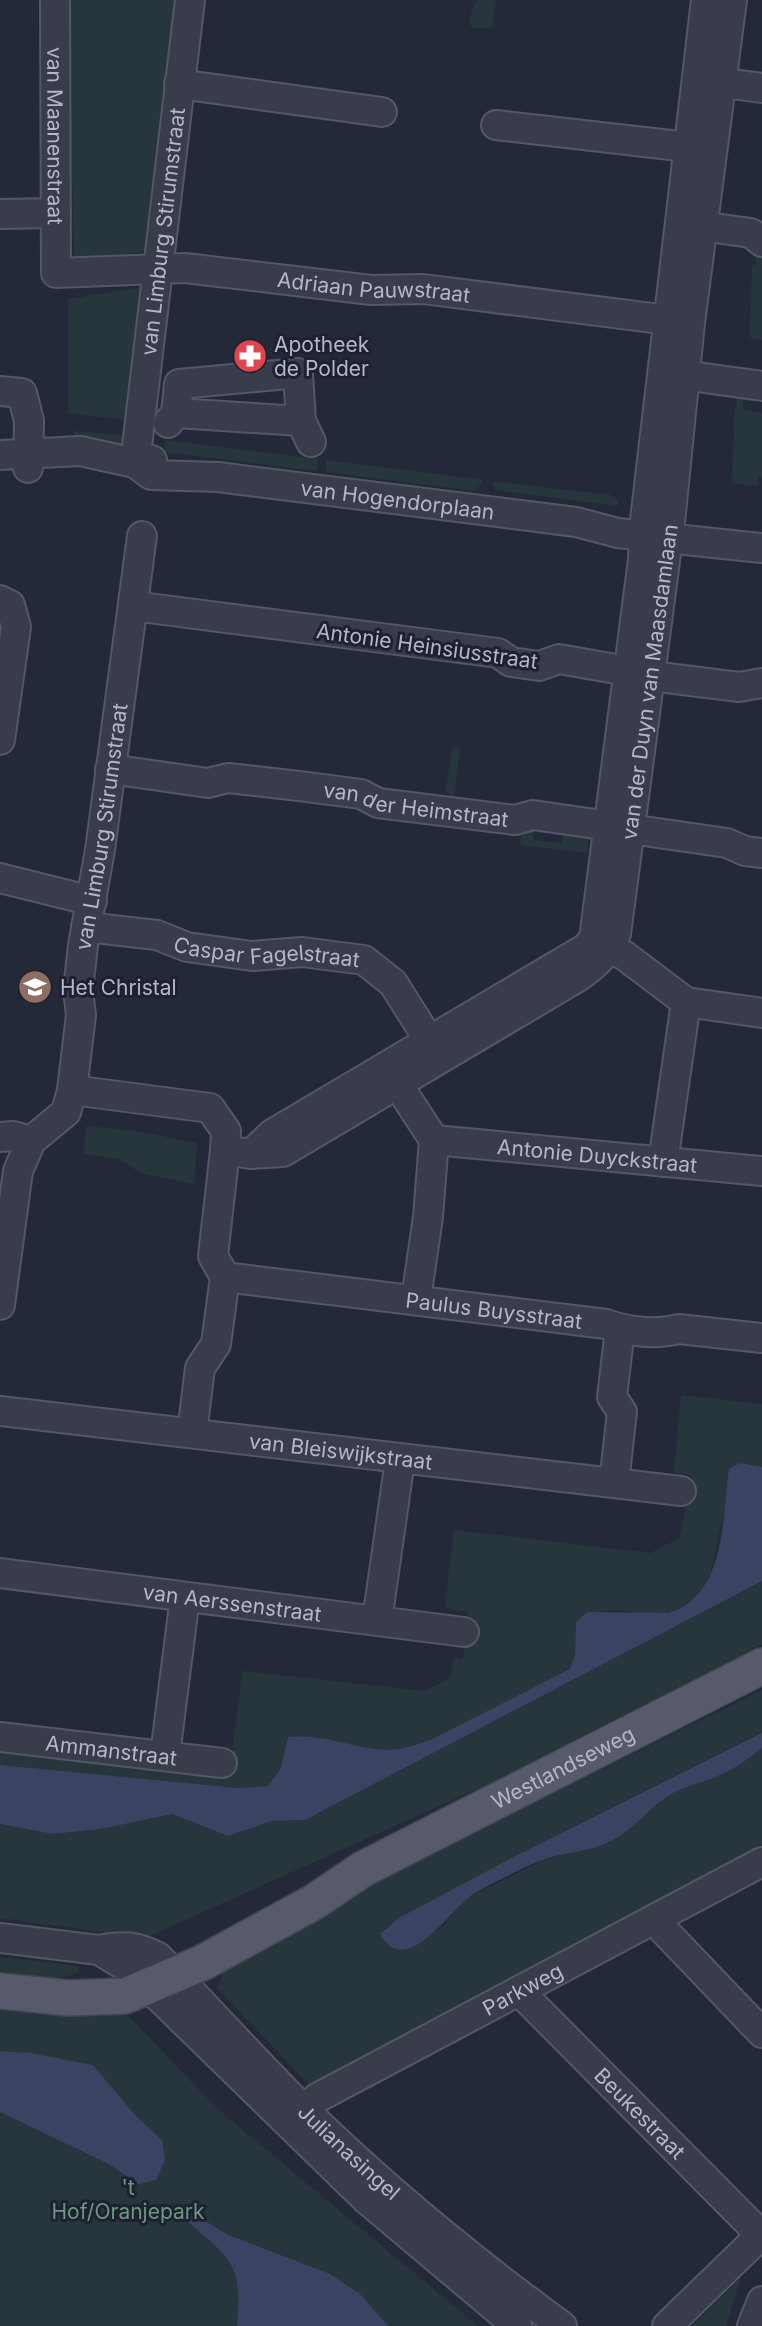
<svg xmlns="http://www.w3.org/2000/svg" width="762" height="2326" font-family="Inter,sans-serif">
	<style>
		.green { fill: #27363c }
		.water { fill: #3b4362 }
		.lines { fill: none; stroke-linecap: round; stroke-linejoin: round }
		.minor-casing { stroke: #535766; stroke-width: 32 }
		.major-casing { stroke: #414554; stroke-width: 38 }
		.minor { stroke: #383c4b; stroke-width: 28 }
		.major { stroke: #565a6b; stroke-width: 35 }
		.labels { text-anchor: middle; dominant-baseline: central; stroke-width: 6; stroke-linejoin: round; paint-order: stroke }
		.street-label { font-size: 21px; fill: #b4b7c6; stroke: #1d2130 }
		.poi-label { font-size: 21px; fill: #b4b7c6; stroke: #1d2130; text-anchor: start }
		.park-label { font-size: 21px; fill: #6c967f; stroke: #1d2130 }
	</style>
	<rect width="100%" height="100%" fill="#24293a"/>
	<!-- green -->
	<g class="green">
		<path d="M68 0H181L147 251 74 261Z"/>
		<path d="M477 0H496L492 28H475L470 25 471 13Z"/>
		<path d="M756 251 762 256V340L750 338 752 265H756Z"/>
		<path d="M144 287 129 420 68 413V299Z"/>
		<path d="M739 395 743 396V410L762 413V477H758V486L732 483 735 408Z"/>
		<path d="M74 431 127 436 124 445 115 449 72 445Z"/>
		<path d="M165 440 318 459 316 471 165 452Z"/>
		<path d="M325 460 483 480 476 491 327 472Z"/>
		<path d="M492 481 611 495 618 499V506L494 490Z"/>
		<path d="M452 747 460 748 454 797 446 791Z"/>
		<path d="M535 822 533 840 562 843 564 828 590 833 587 853 520 845 522 825Z"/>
		<path d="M86 1126 137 1131 197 1143 194 1184 141 1173 119 1159 83 1154Z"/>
		<path d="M681 1395 762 1404V1467L740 1463C734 1484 726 1504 721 1525 712 1561 712 1607 665 1613 646 1616 622 1608 606 1611 596 1612 585 1618 576 1622L575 1656 571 1669 432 1739C414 1746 396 1752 377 1749 348 1746 318 1733 289 1737L281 1768 268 1786 238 1788 0 1765V1749L232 1752 243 1671 425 1691 450 1678 454 1658 463 1660 468 1612 445 1608 454 1530 650 1553 680 1538 692 1475 674 1473Z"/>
		<path d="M762 1581V1644L488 1784 145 1938 0 1918V1824L53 1834 101 1829 172 1814 228 1836 272 1821 305 1820Z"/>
		<path d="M762 1690V1733L515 1856 384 1929 407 1949 442 1927 467 1898 543 1860 608 1843 666 1797 693 1782 720 1775 762 1748V1854L738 1859 310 2086 217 1988 222 1975 221 1963 363 1888Z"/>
		<path d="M0 1957 78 1966 79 1972C56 1983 25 1976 0 1974Z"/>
		<path d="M0 2007 120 2008 220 2111 478 2326H0Z"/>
		<path d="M741 2278 726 2326H692Z"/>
	</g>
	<!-- water -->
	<g class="water">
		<path d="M740 1463 762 1467V1581L305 1820 272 1821 228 1836 172 1814 101 1829 53 1834 0 1824V1765L238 1788 268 1786 281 1768 288 1737C318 1733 348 1746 377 1749 396 1752 414 1746 432 1739L570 1669 575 1656 576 1622 587 1612 668 1613C726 1597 722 1518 729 1469Z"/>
		<path d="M762 1733V1748C749 1758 736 1768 722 1774 704 1783 685 1785 668 1796 647 1810 632 1831 609 1842 589 1852 564 1852 542 1860 519 1869 497 1881 475 1893 452 1906 407 1982 380 1934L399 1918 515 1856Z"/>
		<path d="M0 2051 30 2053 93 2065 135 2115 162 2140 165 2160 156 2180 138 2184 109 2164 0 2112Z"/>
		<path d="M183 2207 228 2235 330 2274 360 2294 388 2326H237C244 2259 227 2258 183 2217Z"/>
	</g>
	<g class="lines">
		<!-- minor casing -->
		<g class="minor-casing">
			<g id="minor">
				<path id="s1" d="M55 0 56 273 185 268 371 290 423 289 684 322"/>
				<path d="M702 80 762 88"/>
				<path d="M179 84 382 112"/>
				<path d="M496 125 688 147 701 157"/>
				<path d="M0 214 56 213"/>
				<path d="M685 224 751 233 762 242"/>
				<path d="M668 373 762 386"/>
				<path d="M0 391 22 393 29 421 28 468"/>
				<path d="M176 413 179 384 298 373 301 421"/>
				<path d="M168 423 176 413 301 421 311 442"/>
				<path d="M0 455 80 451 135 463 152 460"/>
				<path id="s2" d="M135 463 151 475 218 477 576 522 618 533 762 548"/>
				<path id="s3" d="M135 463 190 0"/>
				<path d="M0 600 10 605 16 627 0 740"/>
				<path d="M133 606 498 653 511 662 539 666 559 659 667 678 739 687 762 683"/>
				<path id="s4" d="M110 769 208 783 228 778 299 786 361 794 378 803 515 820 533 815 727 843 745 851 762 853"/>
				<path d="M0 878 92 901"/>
				<path id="s5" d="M86 927 157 935 187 947 252 956 302 952 364 960 393 983 439 1056"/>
				<path d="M594 939 625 956 686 1002 762 1013"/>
				<path d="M392 1066 406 1097 434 1140 428 1217 416 1299"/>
				<path id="s6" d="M72 1090 210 1108 226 1131 225 1150 251 1154 283 1152 578 977C597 964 606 954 616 934L670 523 690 323 732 0"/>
				<path d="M0 1137 13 1136 31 1141"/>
				<path id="s7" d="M434 1140 762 1171"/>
				<path d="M251 1154 272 1134 586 948 594 939 643 559 645 520 706 0"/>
				<path d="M663 1162 686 1002"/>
				<path id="s8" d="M225 1277 606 1324C629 1332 656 1335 679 1329L762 1338"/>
				<path id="s9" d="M0 1305 18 1171 31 1141 66 1112 72 1090 81 1015 78 990 83 945 100 850 142 536"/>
				<path id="s10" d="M0 1411 681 1491"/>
				<path d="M192 1433 200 1368 216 1344 225 1277 213 1256 225 1150"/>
				<path d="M614 1483 622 1412 612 1397 620 1329"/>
				<path id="s11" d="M0 1573 464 1632"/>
				<path d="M377 1621 400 1460"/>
				<path id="s12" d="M0 1737 222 1763"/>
				<path d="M165 1755 185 1597"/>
				<path d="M654 1920 762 2033"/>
				<path d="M0 1938 99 1950 130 1969 366 2199 517 2326"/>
				<path id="s13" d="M99 1950C121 1945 137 1946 158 1957 202 2003 245 2050 290 2096 374 2180 466 2256 562 2326"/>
				<path id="s14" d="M519 1991 762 2236"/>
				<path id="s15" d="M292 2123 317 2098 762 1862"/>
				<path d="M667 2326 762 2234"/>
				<path d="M752 2326 762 2301"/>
			</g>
		</g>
		<!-- major casing -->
		<g class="major-casing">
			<g id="major">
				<path id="s16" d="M0 1991 68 1998 125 1996 202 1963 314 1902 363 1869 762 1666"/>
			</g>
		</g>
		<!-- minor -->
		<use href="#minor" class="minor"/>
		<!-- major -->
		<use href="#major" class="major"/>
	</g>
	<!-- icons -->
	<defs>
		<g id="pharmacy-disc" transform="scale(1.75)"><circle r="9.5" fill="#e0444e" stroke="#1d2130"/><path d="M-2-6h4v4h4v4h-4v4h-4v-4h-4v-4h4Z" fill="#fff"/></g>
		<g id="school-disc" transform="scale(1.75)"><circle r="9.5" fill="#8d6e63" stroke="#1d2130"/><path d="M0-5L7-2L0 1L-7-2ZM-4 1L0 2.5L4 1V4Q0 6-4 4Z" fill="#fff"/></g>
	</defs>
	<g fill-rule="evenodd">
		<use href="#pharmacy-disc" x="250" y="356"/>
		<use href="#school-disc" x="35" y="987"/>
	</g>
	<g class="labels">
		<!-- street labels -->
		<g class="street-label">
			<text stroke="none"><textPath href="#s1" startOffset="136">van Maanenstraat</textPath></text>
			<text stroke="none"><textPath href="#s3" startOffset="233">van Limburg Stirumstraat</textPath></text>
			<text stroke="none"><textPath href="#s1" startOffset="592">Adriaan Pauwstraat</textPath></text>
			<text stroke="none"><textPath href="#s2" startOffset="268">van Hogendorplaan</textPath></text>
			<text transform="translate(427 646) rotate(8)">Antonie Heinsiusstraat</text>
			<text stroke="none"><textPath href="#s6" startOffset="900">van der Duyn van Maasdamlaan</textPath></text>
			<text stroke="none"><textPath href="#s4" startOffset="310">van der Heimstraat</textPath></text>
			<text stroke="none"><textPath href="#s9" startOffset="502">van Limburg Stirumstraat</textPath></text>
			<text stroke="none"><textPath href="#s5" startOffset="184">Caspar Fagelstraat</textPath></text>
			<text stroke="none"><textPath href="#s7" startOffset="164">Antonie Duyckstraat</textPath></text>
			<text stroke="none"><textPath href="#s8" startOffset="271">Paulus Buysstraat</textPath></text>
			<text stroke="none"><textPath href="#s10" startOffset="343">van Bleiswijkstraat</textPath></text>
			<text stroke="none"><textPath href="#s11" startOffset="234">van Aerssenstraat</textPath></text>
			<text stroke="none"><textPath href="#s12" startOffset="112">Ammanstraat</textPath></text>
			<text stroke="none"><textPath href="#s16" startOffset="620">Westlandseweg</textPath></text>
			<text stroke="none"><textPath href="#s15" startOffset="268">Parkweg</textPath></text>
			<text stroke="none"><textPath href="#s14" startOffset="172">Beukestraat</textPath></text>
			<text stroke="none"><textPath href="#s13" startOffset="334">Julianasingel</textPath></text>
		</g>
		<!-- poi labels -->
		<g class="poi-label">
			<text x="274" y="344">Apotheek<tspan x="274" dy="24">de Polder</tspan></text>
			<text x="60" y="987">Het Christal</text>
		</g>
		<!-- park labels -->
		<g class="park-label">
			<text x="128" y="2187">'t<tspan x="128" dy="24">Hof/Oranjepark</tspan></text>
		</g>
	</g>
</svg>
